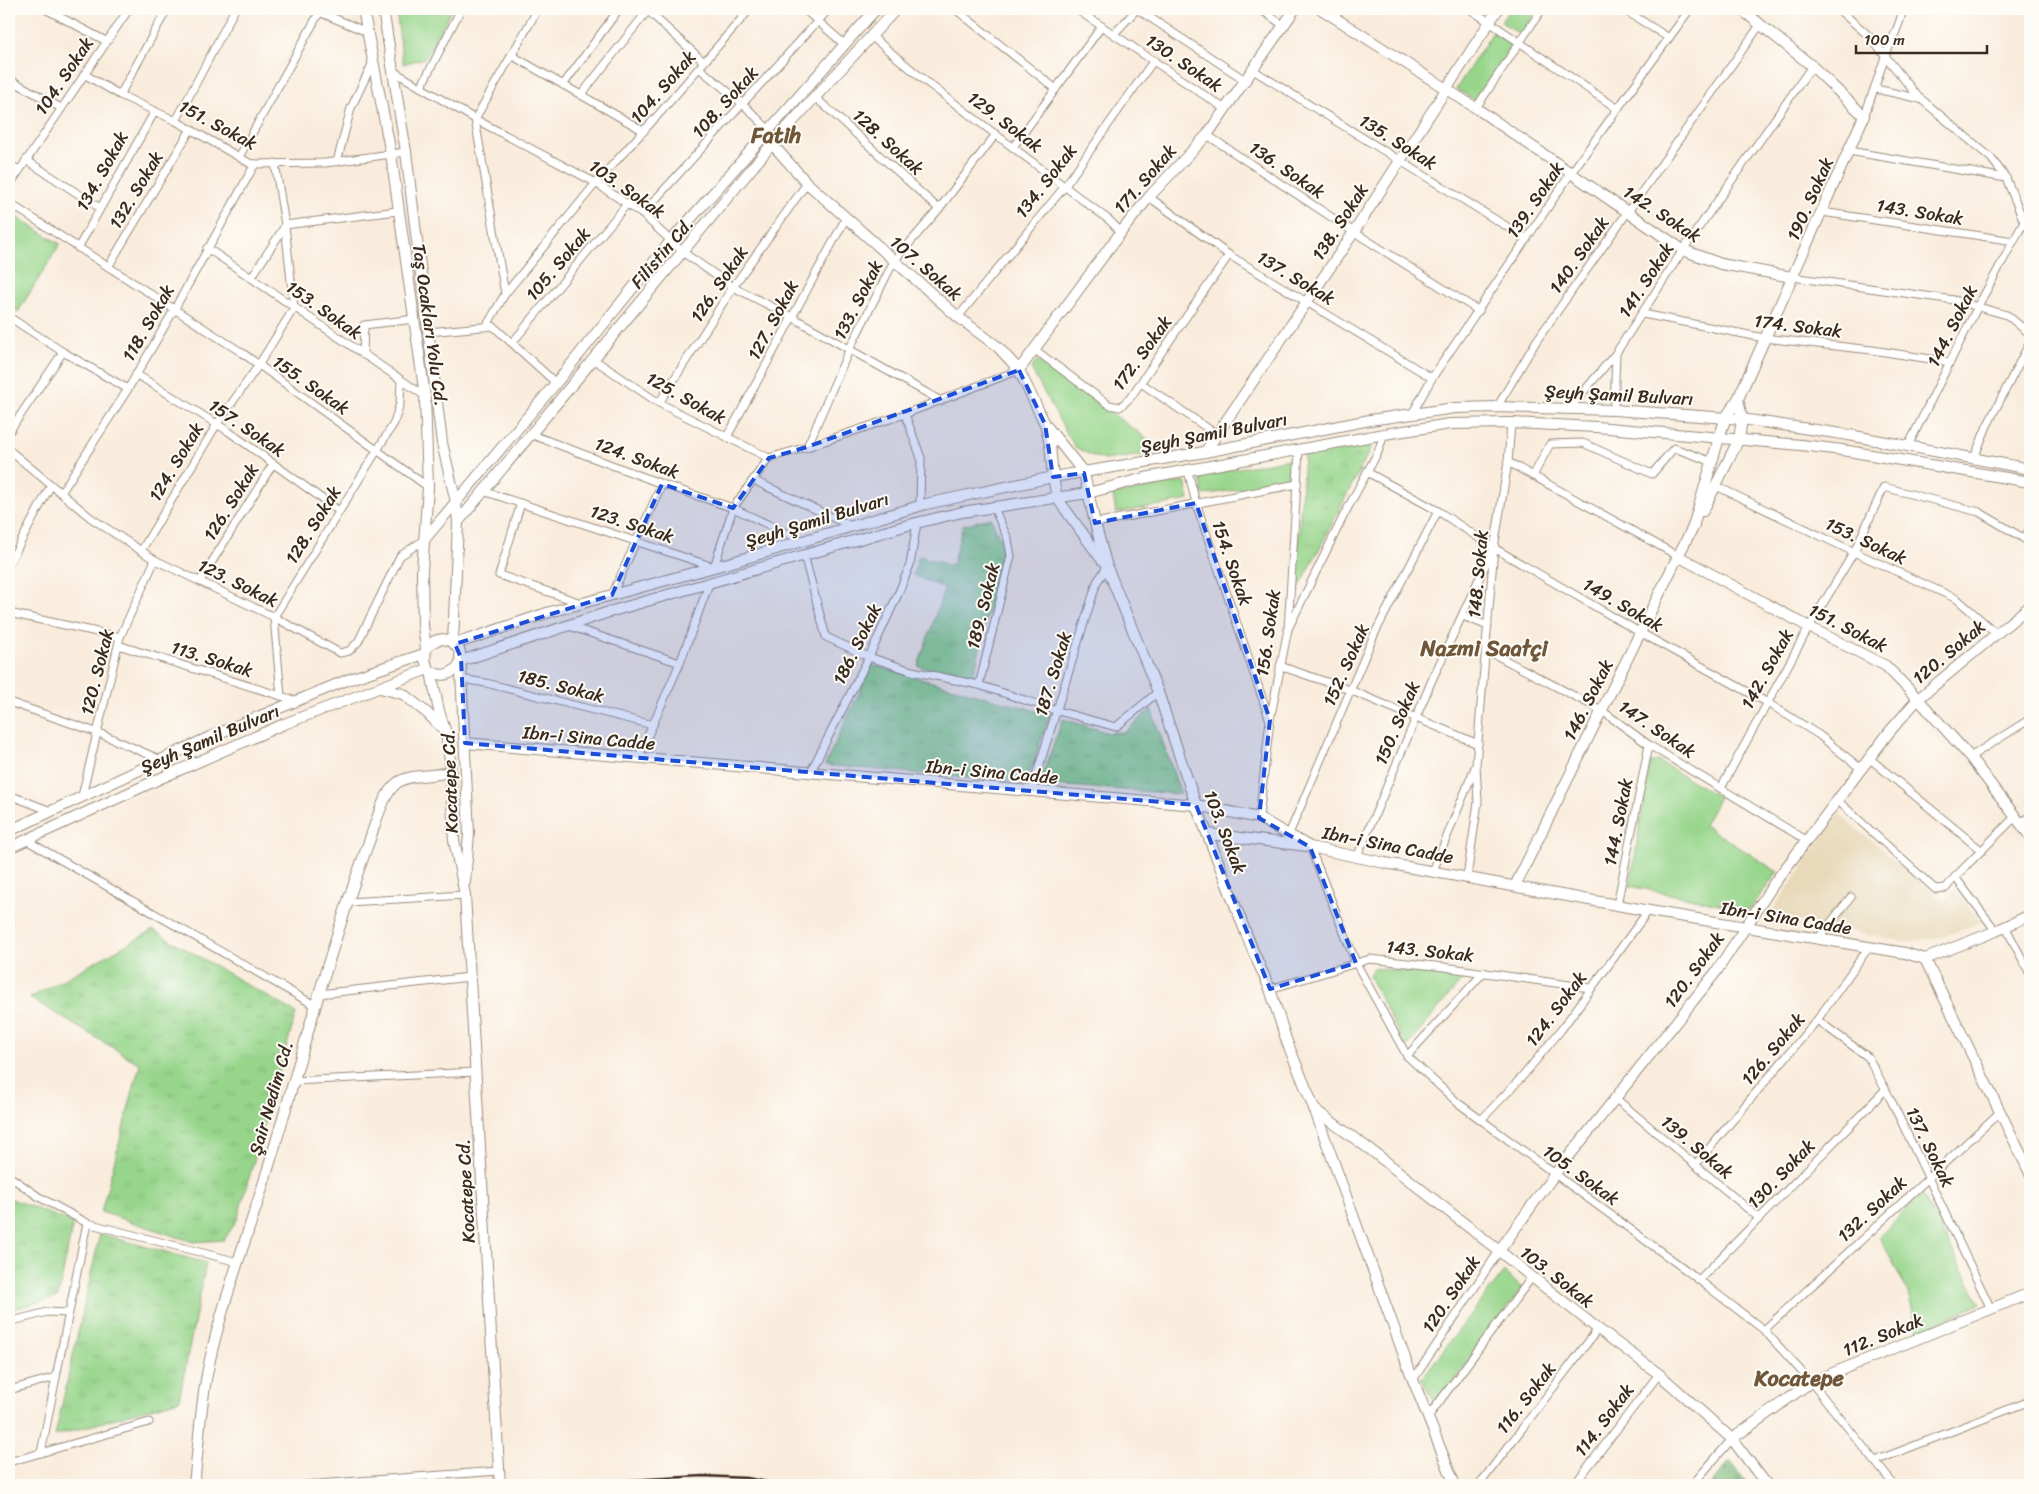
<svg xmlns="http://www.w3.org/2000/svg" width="2039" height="1494" font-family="Sriracha,sans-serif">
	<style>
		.built { fill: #e8d9ba }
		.grass { fill: url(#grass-tufts); stroke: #698054 }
		.forest { fill: url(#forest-firs); stroke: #5a704a }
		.park { fill: #97d58b; stroke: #698054 }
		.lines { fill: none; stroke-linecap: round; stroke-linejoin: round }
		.street-casing { stroke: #9a8b7d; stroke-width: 9 }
		.secondary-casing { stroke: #9a8b7d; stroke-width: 12 }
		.street { stroke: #fff; stroke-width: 7 }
		.secondary { stroke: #fff; stroke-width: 10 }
		.rail { stroke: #3b2a1e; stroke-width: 2.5 }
		.marked { fill: #1d4ed8; fill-opacity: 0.2; stroke: #1d4ed8; stroke-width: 4; stroke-dasharray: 10 6; stroke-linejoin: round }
		.labels { text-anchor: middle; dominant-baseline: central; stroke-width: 4; stroke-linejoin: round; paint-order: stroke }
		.street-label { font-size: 18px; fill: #3b2a1e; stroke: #fdfcf7 }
		.district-label { font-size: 22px; font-weight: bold; fill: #71573a; stroke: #fdfcf7 }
	</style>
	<defs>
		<pattern id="grass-tufts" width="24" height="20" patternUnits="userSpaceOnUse" patternTransform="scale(1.25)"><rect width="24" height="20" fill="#97d58b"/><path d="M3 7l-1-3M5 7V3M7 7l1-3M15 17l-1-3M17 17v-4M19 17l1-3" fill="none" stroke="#83b778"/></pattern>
		<pattern id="forest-firs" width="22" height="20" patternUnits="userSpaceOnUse" patternTransform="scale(1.25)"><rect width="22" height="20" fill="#79b677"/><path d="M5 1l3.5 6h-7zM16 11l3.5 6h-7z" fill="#649461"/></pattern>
	</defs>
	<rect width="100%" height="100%" fill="#fdfcf7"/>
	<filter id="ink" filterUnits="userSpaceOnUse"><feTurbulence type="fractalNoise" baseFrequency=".02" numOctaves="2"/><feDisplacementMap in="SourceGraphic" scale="10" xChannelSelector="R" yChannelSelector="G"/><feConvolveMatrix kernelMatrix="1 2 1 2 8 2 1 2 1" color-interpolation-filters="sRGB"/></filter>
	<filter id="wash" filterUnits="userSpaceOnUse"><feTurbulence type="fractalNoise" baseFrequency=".0096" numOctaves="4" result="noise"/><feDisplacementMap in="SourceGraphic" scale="20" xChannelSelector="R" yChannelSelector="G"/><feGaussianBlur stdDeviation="1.12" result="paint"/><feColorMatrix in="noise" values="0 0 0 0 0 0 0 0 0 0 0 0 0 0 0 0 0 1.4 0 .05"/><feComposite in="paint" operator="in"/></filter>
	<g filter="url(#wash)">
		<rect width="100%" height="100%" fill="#f9ecdc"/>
		<!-- built -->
		<path class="built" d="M1839 814 1944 901 1955 890 1982 922 1942 937 1907 942 1769 915Z"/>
		<!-- grass -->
		<g class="grass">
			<path d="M1374 442 1295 596 1304 454Z"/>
			<path d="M991 518 1003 546 973 678 918 666 945 588 913 575 919 556 952 566 963 525Z"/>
			<path d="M872 665 1050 715 1026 783 825 765Z"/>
			<path d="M1151 709 1181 794 1039 784 1063 719 1109 733 1125 732Z"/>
			<path d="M153 930 296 1013 237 1220 224 1240 193 1242 101 1212 140 1064 30 998Z"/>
			<path d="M9 1198 73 1223 58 1297 9 1310Z"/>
			<path d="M100 1234 206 1263 179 1400 55 1436Z"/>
		</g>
		<!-- forest -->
		<path class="forest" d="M1730 1461 1750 1485H1710Z"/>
		<!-- park -->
		<g class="park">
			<path d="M396 9H452L425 58 403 64Z"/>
			<path d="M1510 9H1537L1521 35 1501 22Z"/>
			<path d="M1493 32 1512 45 1476 101 1456 89Z"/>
			<path d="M9 212 60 244 18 312 9 306Z"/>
			<path d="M1037 360 1166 452 1105 460 1090 455 1075 447 1066 432 1031 369Z"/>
			<path d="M1291 459V481L1203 495 1200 475Z"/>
			<path d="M1185 481 1189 500 1116 513 1113 495Z"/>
			<path d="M1658 761 1719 797 1704 825 1778 872 1749 910 1630 886 1650 763Z"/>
			<path d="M1373 968 1464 977 1406 1048 1369 976Z"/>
			<path d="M1922 1193 1981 1304 1918 1331 1908 1293 1880 1236Z"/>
			<path d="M1504 1272 1522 1288 1437 1405 1421 1379Z"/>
		</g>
	</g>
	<g filter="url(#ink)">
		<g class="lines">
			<!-- street casing -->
			<g class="street-casing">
				<g id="street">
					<path d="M45 9 106 41"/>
					<path d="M312 9 367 32"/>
					<path d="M646 9 704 62"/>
					<path d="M804 9 844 44"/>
					<path d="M955 9 1056 89"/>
					<path d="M1076 9 1225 109"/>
					<path d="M1137 9 1245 80"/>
					<path d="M1260 9 1283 25"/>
					<path d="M1470 9 1618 109"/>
					<path d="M1623 9 1669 38"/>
					<path d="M1838 9 1869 36 1920 99"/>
					<path d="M1114 34 1137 9"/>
					<path d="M871 36 929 84 1109 220 1121 232"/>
					<path d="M511 55 644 131"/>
					<path d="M699 68 743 104 768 129"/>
					<path d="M1253 70 1527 239"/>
					<path d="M393 71 475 119 596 183 642 214 684 253 733 287 792 317 941 401"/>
					<path d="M84 74 120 95 176 121 251 164 325 163 406 152"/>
					<path d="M9 79 61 108"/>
					<path d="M563 85 619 9"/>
					<path d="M421 87 461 9"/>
					<path d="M1876 89 1921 99 1991 158 2006 178 2024 222 2030 231"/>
					<path d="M120 95 167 9"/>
					<path d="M581 95 649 9"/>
					<path d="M816 98 939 209"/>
					<path d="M1476 108 1542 9"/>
					<path d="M1864 116C1872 97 1878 77 1885 57 1891 41 1900 26 1903 9"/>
					<path d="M176 121 235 9"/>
					<path d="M1207 135 1354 232 1479 311"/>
					<path d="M1013 147 1102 26"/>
					<path d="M1849 151 2006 178"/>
					<path d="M239 157 319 13"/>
					<path d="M26 160 100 208"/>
					<path d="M337 162 351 108 373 62"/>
					<path d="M9 164 19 170"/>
					<path d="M9 186 129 9"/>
					<path d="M1149 197 1229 255 1432 378"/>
					<path d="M9 203 241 352 428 487"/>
					<path d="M1822 212 2014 241"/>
					<path d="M642 214 829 9"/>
					<path d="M285 225 397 211"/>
					<path d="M78 248 155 111"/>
					<path d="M207 248 425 396"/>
					<path d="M108 267 191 129"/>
					<path d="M1792 277 1954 300 2007 315 2030 334"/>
					<path d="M251 278 285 226"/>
					<path d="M505 294 475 119 538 9"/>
					<path d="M1643 314 1764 338 1872 350 1950 362"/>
					<path d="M9 317 63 352 128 389"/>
					<path d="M958 317 1065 186 1154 60"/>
					<path d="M486 327 505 294 596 183 659 114 750 9"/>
					<path d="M428 332 493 326 556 383"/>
					<path d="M512 343 627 204"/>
					<path d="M1034 349 1109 405 1120 407 1130 398 1229 255"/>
					<path d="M363 355 364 325 415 319"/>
					<path d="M593 359 659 403 769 458"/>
					<path d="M136 374 228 431 339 511"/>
					<path d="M1141 383 1216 434"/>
					<path d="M659 403 733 287 807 183"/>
					<path d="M1497 407 1537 340 1760 25"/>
					<path d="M1570 408 1616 353 1683 250 1812 66"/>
					<path d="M1614 410 1616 353"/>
					<path d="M1412 414 1432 378 1571 173 1690 9"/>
					<path d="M9 432 63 352"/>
					<path d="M530 434 662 484 733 508 803 541"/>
					<path d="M727 437 846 218"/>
					<path d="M1908 446 1978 306 2024 222"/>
					<path d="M807 447 849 350 894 261 939 209 996 134"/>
					<path d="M9 450 91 518 155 560 274 617 340 653 349 651 358 642 400 556 424 540"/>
					<path d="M1974 458 1987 426 2030 342"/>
					<path d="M1508 462 1678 556"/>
					<path d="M1188 471 1196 503 1269 718"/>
					<path d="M1367 472 1438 511 1494 548 1641 633 1768 703 1819 735 1860 768"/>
					<path d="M1533 476 1550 444 1583 443 1652 474 1674 448 1713 462"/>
					<path d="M753 480 851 526"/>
					<path d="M1716 486 1854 552 1957 599 1997 634"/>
					<path d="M483 491 714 567 733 508 769 458 807 447 905 414"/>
					<path d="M61 493 128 389 174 310 255 164"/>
					<path d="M521 503 499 575 581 603"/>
					<path d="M920 506 921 458 905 414 1019 370"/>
					<path d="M1095 523 1297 484"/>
					<path d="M2024 539 2030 528"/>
					<path d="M141 551 217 424 258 366 294 308 285 225 275 163"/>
					<path d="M804 555 826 637 869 657 912 671 979 685 1058 711 1116 727 1158 692"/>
					<path d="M9 564 51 485"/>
					<path d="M200 581 273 464"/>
					<path d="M612 595 662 484"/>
					<path d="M9 613 120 637"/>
					<path d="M1463 616 1488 626"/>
					<path d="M569 626 680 663"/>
					<path d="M1289 627 1344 515 1378 452 1384 434"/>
					<path d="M118 645 297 701"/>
					<path d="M1486 650 1601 710 1649 745 1806 840"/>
					<path d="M1280 666 1350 690 1478 744"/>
					<path d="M461 679 486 683 653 725"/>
					<path d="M979 685 1011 556 1008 539 993 506"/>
					<path d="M281 696 274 617 394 423 400 403 401 380"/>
					<path d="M9 702 99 733 161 760"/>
					<path d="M1970 757 2030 719"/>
					<path d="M638 758 680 663 709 584"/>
					<path d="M1869 758 1982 851"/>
					<path d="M810 773 869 657 899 592 910 565 917 523"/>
					<path d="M1721 788 1809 627 1854 552 1884 487 1979 512 2030 542"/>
					<path d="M1031 792 1097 582 1107 567"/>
					<path d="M9 795 51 811"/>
					<path d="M82 796 120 637 155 560"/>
					<path d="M1837 800 1935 889 1946 888 1955 877 1996 931"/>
					<path d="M1259 818 1270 720 1288 629 1299 451"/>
					<path d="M2021 822 2030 817"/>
					<path d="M1289 834 1374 635 1438 511"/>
					<path d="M26 840 316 1006"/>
					<path d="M1310 847 1356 963 1407 1056 1458 1103 1686 1270 1764 1330 1811 1382 1894 1485"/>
					<path d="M1357 857 1432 680 1491 553"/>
					<path d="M1433 871 1475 767"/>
					<path d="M1467 877 1478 802 1476 765 1494 548 1508 462 1511 423"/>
					<path d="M1955 877 2015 817"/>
					<path d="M348 902 465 895"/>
					<path d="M1617 905 1649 745"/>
					<path d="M2005 926 2030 974"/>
					<path d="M1818 939 1851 897"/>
					<path d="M1270 989 1370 959 1444 967 1590 988"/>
					<path d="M319 994 470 977"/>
					<path d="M1817 1020 1868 1057 1891 1100 1991 1309"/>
					<path d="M1407 1056 1484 972"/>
					<path d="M293 1081 476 1072"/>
					<path d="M1615 1098 1759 1218"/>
					<path d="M1481 1120 1522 1077 1561 1030 1648 911"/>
					<path d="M1695 1165 1817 1020 1869 947"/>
					<path d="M9 1176 39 1197 87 1223 56 1377"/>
					<path d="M87 1223 238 1262"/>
					<path d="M1699 1280 1885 1090"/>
					<path d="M9 1322 47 1312 68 1313"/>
					<path d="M1764 1330 2000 1112"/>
					<path d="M1413 1380 1499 1251"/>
					<path d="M9 1390 56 1377 41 1453"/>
					<path d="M1428 1417 1532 1277"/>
					<path d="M1875 1461 2030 1401"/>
					<path d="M9 1462 149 1422"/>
					<path d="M303 1485 499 1471"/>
					<path d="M1479 1485 1598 1329"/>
					<path d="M1574 1485 1659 1374"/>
					<path d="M1692 1485 1732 1439"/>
				</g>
			</g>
			<!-- secondary casing -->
			<g class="secondary-casing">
				<g id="secondary">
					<path d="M363 9 391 154 425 396 428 487 422 571 423 625 426 649 425 660 428 669C440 678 451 676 459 665"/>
					<path d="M383 9 406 152 442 443 456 502 458 522 453 642"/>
					<path d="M1321 9 1476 108 1683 250 1721 264 1792 277"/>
					<path d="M768 129 772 144 807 183 958 317 998 347 1019 370 1045 424 1084 473 1095 523 1107 567 1158 692 1196 805 1253 951 1270 989 1287 1042 1314 1108 1413 1380 1455 1485"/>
					<path d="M1019 370 1121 232 1149 197 1207 135 1295 9"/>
					<path d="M1046 427 1050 445 1053 477 1057 498 1102 560"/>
					<path d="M1205 452 1354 232 1498 9"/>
					<path d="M1703 511 1739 439 1742 419 1738 399"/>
					<path d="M458 522 772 144 896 9"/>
					<path d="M1692 530 1719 438 1726 417 1738 399 1864 116 1812 66 1741 9"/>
					<path d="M424 540 556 383 670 242 876 9"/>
					<path d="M1678 556 1809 627 1886 666 1918 699 1970 757 2030 836"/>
					<path d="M455 644 550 612 736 561 926 504 1053 477 1205 452 1370 420 1455 408 1497 407 1614 410 1742 419 1849 435 2030 469"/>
					<path d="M426 649C436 635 452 636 460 652L469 834 465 882"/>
					<path d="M461 661 609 612 908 525 962 512 1088 493 1145 478 1384 434 1450 424 1511 423 1597 427 1801 445 1842 450 2030 482"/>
					<path d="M431 672 439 711 446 733 450 760 454 840 465 895 500 1485"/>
					<path d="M380 688 403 694 427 713 444 730"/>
					<path d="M465 743 1196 805 1259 818 1310 847 1385 863 1661 913 1905 953 1925 959 1996 931 2030 915"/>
					<path d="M9 831 212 736 347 680 424 654"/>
					<path d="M1208 834 1307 846"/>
					<path d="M9 848 159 779 284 724 428 669"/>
					<path d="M1515 886 1678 556 1694 525"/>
					<path d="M1925 959 2030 1173"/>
					<path d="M1314 1109 1376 1154 1598 1329 1659 1374 1732 1439 1767 1485"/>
					<path d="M1499 1251 1554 1175 1716 972 1775 882 1890 731 1918 699 2030 606"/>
					<path d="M1732 1439 1811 1382 2030 1293"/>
					<path d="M194 1485C199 1441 201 1395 212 1351 225 1295 246 1240 263 1185 298 1072 326 958 367 847 374 830 382 794 397 783 409 773 435 778 450 771"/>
				</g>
			</g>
			<!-- street -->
			<use href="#street" class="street"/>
			<!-- secondary -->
			<use href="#secondary" class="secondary"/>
			<!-- rail -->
			<path class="rail" d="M536 1485 703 1476 747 1478 782 1485"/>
		</g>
	</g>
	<!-- marked area -->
	<path class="marked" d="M1019 370 1045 424 1053 477 1084 473 1095 523 1196 503 1270 720 1259 818 1310 847 1356 963 1270 989 1196 805 465 743 461 658 455 644 612 595 662 484 733 508 769 458 807 447Z"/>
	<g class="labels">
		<!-- street labels -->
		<g class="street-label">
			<text transform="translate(1184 63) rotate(34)">130. Sokak</text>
			<text transform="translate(64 76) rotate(-56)">104. Sokak</text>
			<text transform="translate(663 87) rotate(-49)">104. Sokak</text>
			<text transform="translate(725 102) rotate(-48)">108. Sokak</text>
			<text transform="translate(1005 122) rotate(37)">129. Sokak</text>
			<text transform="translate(218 125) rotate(28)">151. Sokak</text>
			<text transform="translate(888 142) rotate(42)">128. Sokak</text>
			<text transform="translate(1398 142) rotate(32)">135. Sokak</text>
			<text transform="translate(1287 170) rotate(34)">136. Sokak</text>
			<text transform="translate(102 171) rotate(-61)">134. Sokak</text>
			<text transform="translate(1145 179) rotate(-49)">171. Sokak</text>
			<text transform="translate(1046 181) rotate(-52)">134. Sokak</text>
			<text transform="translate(627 189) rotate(35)">103. Sokak</text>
			<text transform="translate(136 190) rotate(-59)">132. Sokak</text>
			<text transform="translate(1810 199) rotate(-66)">190. Sokak</text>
			<text transform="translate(1535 200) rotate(-56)">139. Sokak</text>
			<text transform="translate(1920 212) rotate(9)">143. Sokak</text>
			<text transform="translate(1662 214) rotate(33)">142. Sokak</text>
			<text transform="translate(1340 222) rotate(-57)">138. Sokak</text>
			<text transform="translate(662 253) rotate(-50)">Filistin Cd.</text>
			<text transform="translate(1579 255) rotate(-55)">140. Sokak</text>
			<text transform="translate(558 264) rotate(-50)">105. Sokak</text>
			<text transform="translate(926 268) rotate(41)">107. Sokak</text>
			<text transform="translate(1296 278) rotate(31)">137. Sokak</text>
			<text transform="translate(1646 280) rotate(-57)">141. Sokak</text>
			<text transform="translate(719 284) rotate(-56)">126. Sokak</text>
			<text transform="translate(858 300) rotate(-63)">133. Sokak</text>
			<text transform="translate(324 310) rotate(35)">153. Sokak</text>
			<text transform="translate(773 320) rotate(-62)">127. Sokak</text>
			<text transform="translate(148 323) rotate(-60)">118. Sokak</text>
			<text transform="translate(430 325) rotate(82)">Taş Ocakları Yolu Cd.</text>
			<text transform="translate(1798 326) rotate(7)">174. Sokak</text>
			<text transform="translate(1952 326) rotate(-63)">144. Sokak</text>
			<text transform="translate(1142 353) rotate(-54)">172. Sokak</text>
			<text transform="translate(311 385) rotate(35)">155. Sokak</text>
			<text transform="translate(1619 395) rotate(3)">Şeyh Şamil Bulvarı</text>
			<text transform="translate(686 398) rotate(29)">125. Sokak</text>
			<text transform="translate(247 428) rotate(34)">157. Sokak</text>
			<text transform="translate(1214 433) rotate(-11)">Şeyh Şamil Bulvarı</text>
			<text transform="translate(637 458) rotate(20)">124. Sokak</text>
			<text transform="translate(176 462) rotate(-59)">124. Sokak</text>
			<text transform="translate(231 502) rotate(-58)">126. Sokak</text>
			<text transform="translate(817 520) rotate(-17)">Şeyh Şamil Bulvarı</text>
			<text transform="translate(632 524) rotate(18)">123. Sokak</text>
			<text transform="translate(313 525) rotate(-58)">128. Sokak</text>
			<text transform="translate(1866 541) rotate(25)">153. Sokak</text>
			<text transform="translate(1232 563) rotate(71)">154. Sokak</text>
			<text transform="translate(1478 574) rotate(-85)">148. Sokak</text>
			<text transform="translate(238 583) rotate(26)">123. Sokak</text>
			<text transform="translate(1623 605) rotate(30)">149. Sokak</text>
			<text transform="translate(983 606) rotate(-76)">189. Sokak</text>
			<text transform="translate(1848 628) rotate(27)">151. Sokak</text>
			<text transform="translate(1268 633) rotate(-82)">156. Sokak</text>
			<text transform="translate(857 644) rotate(-64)">186. Sokak</text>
			<text transform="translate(1949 652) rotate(-40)">120. Sokak</text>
			<text transform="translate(212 659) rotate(17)">113. Sokak</text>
			<text transform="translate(1346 665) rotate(-66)">152. Sokak</text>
			<text transform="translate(1767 669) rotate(-61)">142. Sokak</text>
			<text transform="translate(97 672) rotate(-76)">120. Sokak</text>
			<text transform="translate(1053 674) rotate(-73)">187. Sokak</text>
			<text transform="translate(561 686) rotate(14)">185. Sokak</text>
			<text transform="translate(1588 700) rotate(-63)">146. Sokak</text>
			<text transform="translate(1397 723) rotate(-67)">150. Sokak</text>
			<text transform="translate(1657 729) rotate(34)">147. Sokak</text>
			<text transform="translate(589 738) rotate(5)">Ibn-i Sina Cadde</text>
			<text transform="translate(210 739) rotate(-23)">Şeyh Şamil Bulvarı</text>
			<text transform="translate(992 772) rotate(5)">Ibn-i Sina Cadde</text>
			<text transform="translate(450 781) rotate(-92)">Kocatepe Cd.</text>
			<text transform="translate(1618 822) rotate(-79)">144. Sokak</text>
			<text transform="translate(1225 832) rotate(69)">103. Sokak</text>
			<text transform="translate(1388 845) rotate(11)">Ibn-i Sina Cadde</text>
			<text transform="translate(1786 918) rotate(9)">Ibn-i Sina Cadde</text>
			<text transform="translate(1430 951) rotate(6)">143. Sokak</text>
			<text transform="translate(1694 970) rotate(-54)">120. Sokak</text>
			<text transform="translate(1556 1009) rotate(-53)">124. Sokak</text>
			<text transform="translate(1773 1049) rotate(-50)">126. Sokak</text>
			<text transform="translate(271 1098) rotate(-74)">Şair Nedim Cd.</text>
			<text transform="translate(1697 1147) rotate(40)">139. Sokak</text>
			<text transform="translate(1930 1147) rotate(64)">137. Sokak</text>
			<text transform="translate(1781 1174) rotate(-46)">130. Sokak</text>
			<text transform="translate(1581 1175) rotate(36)">105. Sokak</text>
			<text transform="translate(466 1191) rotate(-93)">Kocatepe Cd.</text>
			<text transform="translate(1872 1209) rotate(-43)">132. Sokak</text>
			<text transform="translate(1557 1277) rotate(38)">103. Sokak</text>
			<text transform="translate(1451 1294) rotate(-56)">120. Sokak</text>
			<text transform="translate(1883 1335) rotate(-22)">112. Sokak</text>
			<text transform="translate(1526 1398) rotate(-52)">116. Sokak</text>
			<text transform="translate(1604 1420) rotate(-53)">114. Sokak</text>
		</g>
		<!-- district labels -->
		<g class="district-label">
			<text x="776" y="135">Fatih</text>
			<text x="1484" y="648">Nazmi Saatçi</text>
			<text x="1799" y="1378">Kocatepe</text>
		</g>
	</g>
	<!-- margin -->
	<rect width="2039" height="1494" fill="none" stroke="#fdfcf7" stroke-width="30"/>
	<!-- scale -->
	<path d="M1856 45v8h131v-8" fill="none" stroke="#3b2a1e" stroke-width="2.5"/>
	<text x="1864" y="45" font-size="15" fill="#3b2a1e" stroke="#fdfcf7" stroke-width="4" paint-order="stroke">100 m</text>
</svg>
